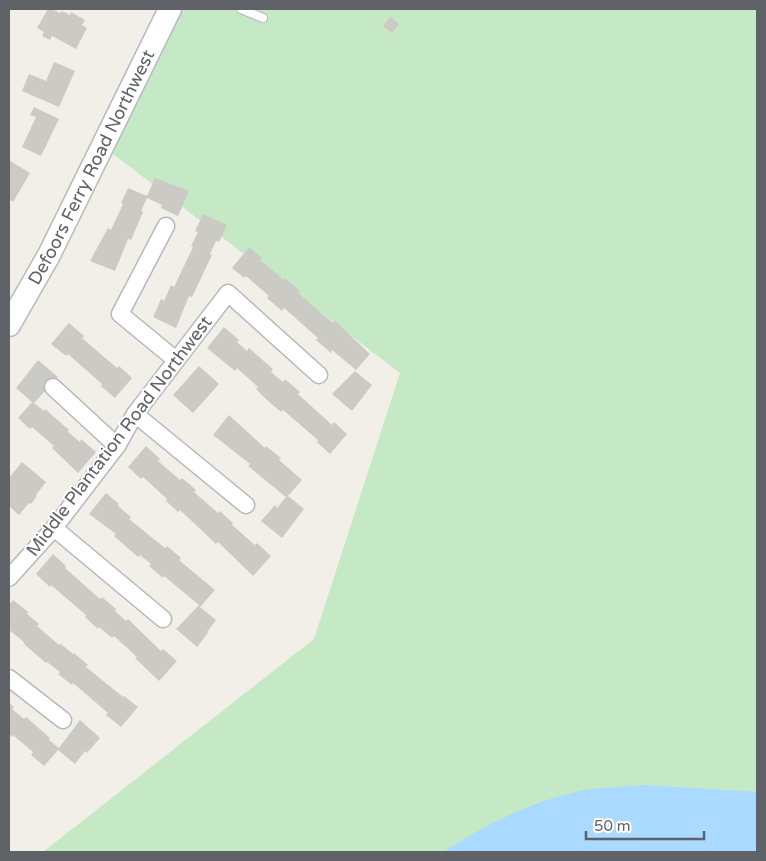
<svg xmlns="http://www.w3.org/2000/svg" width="766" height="861" font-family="'Varela Round',sans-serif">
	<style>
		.green { fill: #c5e8c5 }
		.water { fill: #aadaff }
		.building { fill: #cccac5 }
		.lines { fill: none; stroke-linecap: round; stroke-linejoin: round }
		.lane-casing { stroke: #b5b8bc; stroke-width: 10 }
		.street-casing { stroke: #b5b8bc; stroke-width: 19 }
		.secondary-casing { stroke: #b6babf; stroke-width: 25 }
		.lane { stroke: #fff; stroke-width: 8 }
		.street { stroke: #fff; stroke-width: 16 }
		.secondary { stroke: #fff; stroke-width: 22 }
		.labels { text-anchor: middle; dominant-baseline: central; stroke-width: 4; stroke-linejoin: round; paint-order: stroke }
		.street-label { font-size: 18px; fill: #5f6368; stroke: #fff }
	</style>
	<rect width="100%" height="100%" fill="#f1efe8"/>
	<!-- green -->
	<path class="green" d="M169 9H757V852H43L314 639 400 373 96 141Z"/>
	<!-- water -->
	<path class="water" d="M645 785 757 792V852H443C483 826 528 803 576 792 598 787 622 787 645 785Z"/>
	<!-- building -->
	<g class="building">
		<path d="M48 9H52L60 13 62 11 70 15 71 12 85 20 82 25 87 28 76 49 52 36 50 40 42 36 44 32 37 28Z"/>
		<path d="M390 17 399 24 392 33 383 26Z"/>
		<path d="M54 62 75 71 59 107 22 91 29 74 46 81Z"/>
		<path d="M34 107 59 119 41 156 22 147 36 117 30 115Z"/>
		<path d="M9 160 30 173 13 202 9 199Z"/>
		<path d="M155 178 189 191 178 216 161 208 162 205 147 198 141 211 143 212 131 240 128 239 115 271 90 261 108 228 111 230 123 204 121 203 128 188 147 196Z"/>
		<path d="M203 214 227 225 219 242 216 241 210 254 212 255 192 297 189 296 176 328 153 317 161 299 164 301 171 285 174 287 193 247 191 246 198 232 195 231Z"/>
		<path d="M249 247 262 258 260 260 284 280 285 278 300 291 298 293 333 323 335 321 370 354 356 370 332 350 331 353 316 340 318 338 284 308 282 311 267 298 269 296 246 276 244 278 232 268Z"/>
		<path d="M69 323 84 336 82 338 117 368 119 366 132 378 115 398 101 386 102 384 68 354 66 356 51 344Z"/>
		<path d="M224 327 239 340 237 342 247 351 249 348 273 369 271 372 283 382 285 379 300 392 298 394 332 425 334 422 347 434 330 454 317 442 318 440 283 410 281 412 267 400 256 389 258 387 237 368 235 371 207 348Z"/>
		<path d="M38 360 58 377 34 403 44 411 45 409 69 430 68 432 80 442 81 439 96 452 78 473 52 448 54 446 32 427 30 429 18 418 32 402 16 388Z"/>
		<path d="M199 366 219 384 193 413 173 395Z"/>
		<path d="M355 371 372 385 352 411 332 394Z"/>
		<path d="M229 415 265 448 266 446 281 458 279 460 302 480 288 496 304 509 282 538 261 521 275 505 277 508 286 497 248 466 250 464 213 435Z"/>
		<path d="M146 446 160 459 158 461 180 480 182 478 196 490 194 492 218 513 220 511 233 523 232 525 255 545 257 543 271 556 253 576 218 542 216 544 180 510 178 512 166 501 167 499 143 477 141 479 128 467Z"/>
		<path d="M22 462 46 482 36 495 37 496 31 504 29 503 19 515 9 506V478Z"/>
		<path d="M106 493 119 504 118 506 131 517 129 519 165 548 167 546 181 558 179 560 215 590 200 607 216 620 207 632 208 633 197 647 176 629 199 605 164 576 163 578 149 566 151 564 140 555 138 557 114 536 116 534 89 514Z"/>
		<path d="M53 554 66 566 65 568 100 599 102 597 116 609 115 611 126 621 128 619 161 651 163 649 177 661 159 681 135 658 137 657 114 636 112 638 99 627 98 629 85 617 86 615 51 585 50 587 36 574Z"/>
		<path d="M13 600 28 612 27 614 39 624 37 626 59 645 61 644 73 654 74 653 88 665 86 667 123 697 124 696 138 707 121 727 106 715 108 713 73 683 72 685 58 674 60 672 47 662 46 663 25 645 23 641 9 630V605Z"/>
		<path d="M9 703 14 707 12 709 24 719 26 717 50 738 49 740 59 748 80 720 100 738 87 753 85 751 75 764 58 750 44 766 31 755 33 752 13 735 12 737 9 734Z"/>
	</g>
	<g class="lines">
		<!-- lane casing -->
		<g class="lane-casing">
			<path id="lane" d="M241 9 263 18"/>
		</g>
		<!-- street casing -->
		<g class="street-casing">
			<g id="street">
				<path d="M166 226 120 314 176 360"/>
				<path d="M53 387 117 446"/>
				<path d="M135 414 246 505"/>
				<path d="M54 528 163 619"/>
				<path d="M9 578 54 528 117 446 135 414 228 293 319 375"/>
				<path d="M9 678 63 720"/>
			</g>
		</g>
		<!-- secondary casing -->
		<g class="secondary-casing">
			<g id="secondary">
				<path id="s1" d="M9 325 49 255 170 9"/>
			</g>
		</g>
		<!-- lane -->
		<use href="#lane" class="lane"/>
		<!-- street -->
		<use href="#street" class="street"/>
		<!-- secondary -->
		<use href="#secondary" class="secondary"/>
	</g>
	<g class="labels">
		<!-- street labels -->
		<g class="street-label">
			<text stroke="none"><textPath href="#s1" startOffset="178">Defoors Ferry Road Northwest</textPath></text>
			<text transform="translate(119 436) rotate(-53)">Middle Plantation Road Northwest</text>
		</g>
	</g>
	<!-- border -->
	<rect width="766" height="861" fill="none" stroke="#5f6368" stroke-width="20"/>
	<!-- scale -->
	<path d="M586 831v8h118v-8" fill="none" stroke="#5f6368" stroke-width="2.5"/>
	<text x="594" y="831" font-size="15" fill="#5f6368" stroke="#ffffff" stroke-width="4" paint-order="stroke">50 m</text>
</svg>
